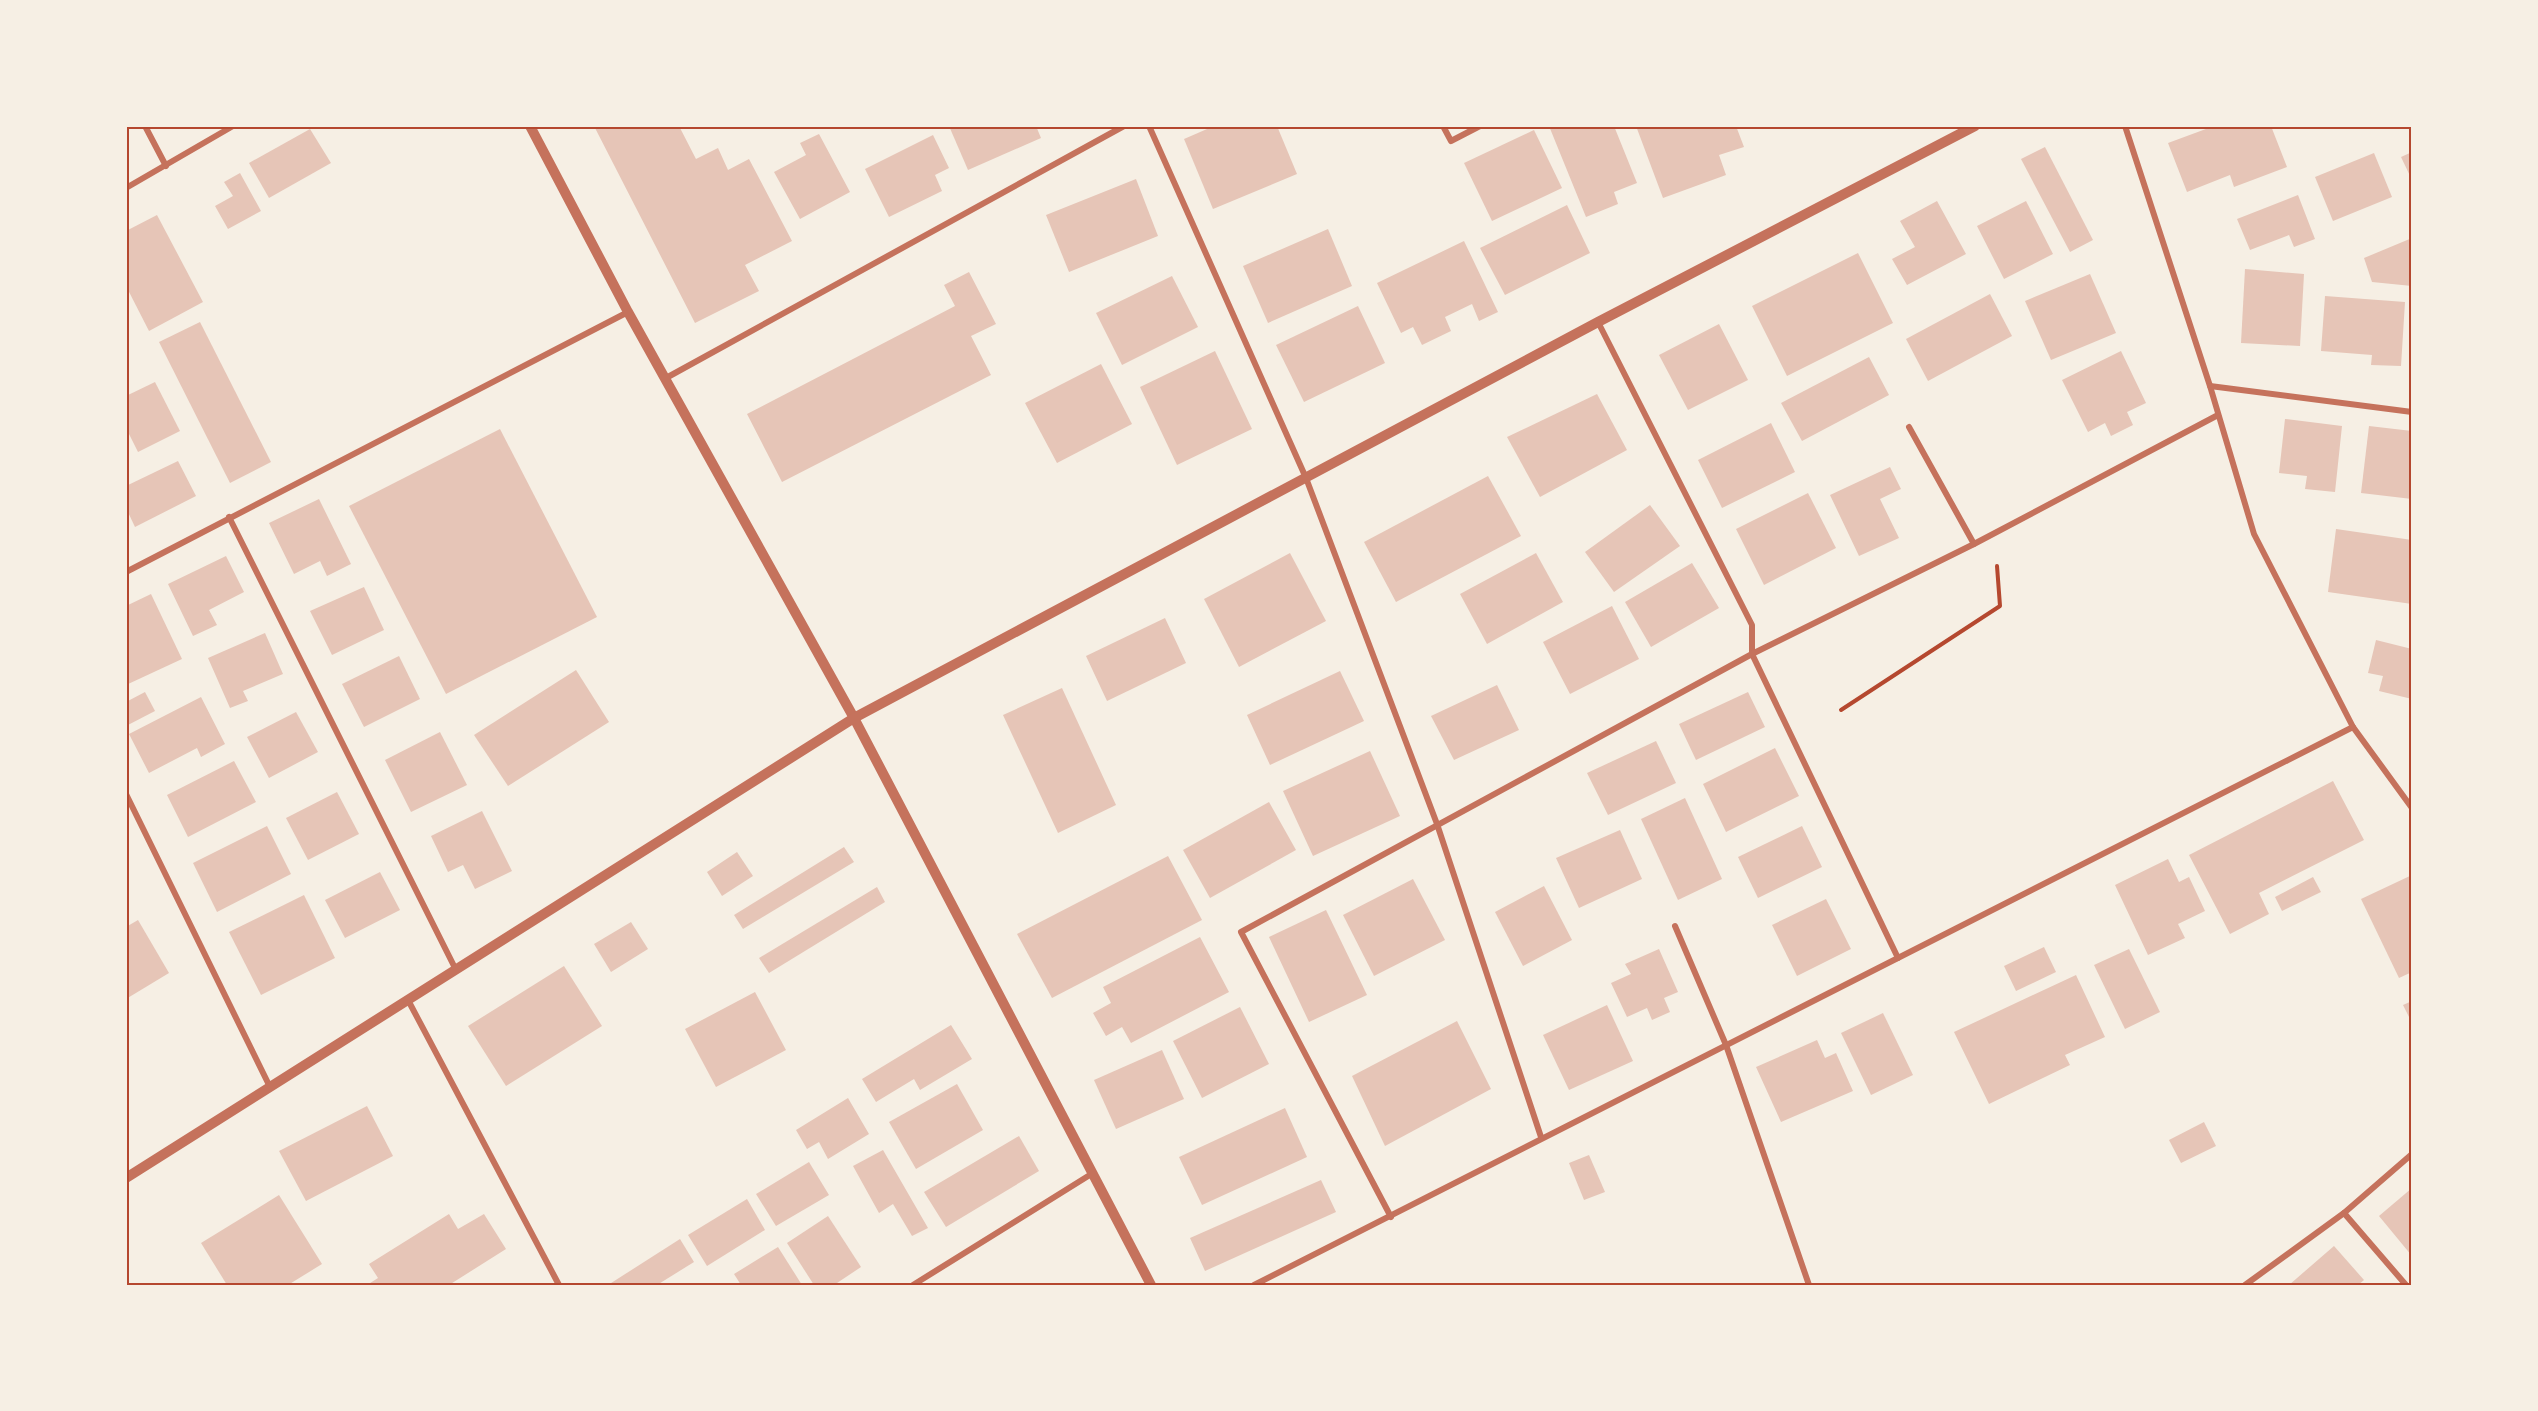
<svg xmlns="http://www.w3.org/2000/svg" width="2538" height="1411" font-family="Ubuntu,sans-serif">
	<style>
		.building { fill: #e6c5b7 }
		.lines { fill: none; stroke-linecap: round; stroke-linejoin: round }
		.path { stroke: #b5482f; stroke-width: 4 }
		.minor { stroke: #c5725c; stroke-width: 6 }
		.tertiary { stroke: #c5725c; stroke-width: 10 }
		.neatline { fill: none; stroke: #b5482f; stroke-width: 2 }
	</style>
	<rect width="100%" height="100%" fill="#f6efe4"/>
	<!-- building -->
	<g class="building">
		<path d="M594 126H679L696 159 718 148 728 170 749 159 792 241 745 265 759 291 695 323Z"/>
		<path d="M949 126H1036L1041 138 968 170Z"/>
		<path d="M1214 126H1277L1297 174 1213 209 1184 139Z"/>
		<path d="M1549 126H1614L1637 183 1614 192 1618 204 1586 217Z"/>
		<path d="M1636 126H1736L1744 147 1719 155 1726 175 1663 198Z"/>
		<path d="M2214 126H2271L2287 167 2234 187 2230 175 2187 192 2168 143Z"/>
		<path d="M310 129 331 163 269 198 249 163Z"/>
		<path d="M1534 130 1562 188 1492 221 1464 163Z"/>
		<path d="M819 134 850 192 800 219 774 172 806 155 800 143Z"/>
		<path d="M933 135 949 168 935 175 942 191 889 217 865 169Z"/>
		<path d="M2045 147 2093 240 2070 252 2021 159Z"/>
		<path d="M2412 152V180L2401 157Z"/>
		<path d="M2374 153 2392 197 2333 221 2315 177Z"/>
		<path d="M240 173 261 211 228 229 215 206 233 196 224 182Z"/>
		<path d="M1136 179 1158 236 1069 272 1046 215Z"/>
		<path d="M2298 195 2315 239 2294 247 2289 235 2250 250 2237 219Z"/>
		<path d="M1937 201 1966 254 1907 285 1892 259 1915 247 1900 221Z"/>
		<path d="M2026 201 2053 254 2004 279 1977 226Z"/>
		<path d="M1567 205 1590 253 1505 295 1480 248Z"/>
		<path d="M157 215 203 302 149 331 126 286V231Z"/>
		<path d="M1328 229 1352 286 1268 323 1243 266Z"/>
		<path d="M2412 238V286L2372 282 2364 258Z"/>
		<path d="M1464 241 1498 312 1479 321 1472 304 1445 317 1451 331 1422 345 1413 327 1401 333 1377 283Z"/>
		<path d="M1858 253 1893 323 1787 376 1752 306Z"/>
		<path d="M2245 269 2304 274 2300 346 2241 343Z"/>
		<path d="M969 272 996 324 971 336 991 375 782 482 747 414 955 306 944 285Z"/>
		<path d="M2090 274 2116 333 2051 360 2025 301Z"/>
		<path d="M1172 276 1198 327 1122 365 1096 313Z"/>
		<path d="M1990 294 2012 336 1928 381 1906 339Z"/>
		<path d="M2325 296 2405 302 2401 366 2371 365 2372 355 2321 351Z"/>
		<path d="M1358 306 1385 363 1304 402 1276 345Z"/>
		<path d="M200 322 271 462 230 483 159 342Z"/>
		<path d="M1719 324 1748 380 1688 410 1659 355Z"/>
		<path d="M1215 351 1252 429 1177 465 1140 387Z"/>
		<path d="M2121 351 2146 403 2127 412 2133 425 2111 436 2105 423 2088 432 2062 380Z"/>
		<path d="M1869 357 1889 395 1802 441 1781 403Z"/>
		<path d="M1101 364 1132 424 1057 463 1025 403Z"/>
		<path d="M155 382 180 431 138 452 126 428V396Z"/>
		<path d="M1597 394 1627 450 1540 497 1507 437Z"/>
		<path d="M2285 419 2342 426 2335 492 2305 489 2307 476 2279 473Z"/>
		<path d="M1771 423 1795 472 1722 508 1698 460Z"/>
		<path d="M2369 426 2412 431V499L2361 493Z"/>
		<path d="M500 429 597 617 446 694 349 506Z"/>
		<path d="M178 461 196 496 135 527 126 508V486Z"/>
		<path d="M1890 467 1901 489 1880 499 1899 538 1859 556 1830 495Z"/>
		<path d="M1488 476 1521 536 1396 602 1364 542Z"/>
		<path d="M1808 493 1836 548 1764 585 1736 529Z"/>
		<path d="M319 499 351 564 327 576 320 561 294 574 269 523Z"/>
		<path d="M1650 505 1680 546 1614 592 1585 552Z"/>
		<path d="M2336 529 2412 540V604L2328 592Z"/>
		<path d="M1290 553 1326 621 1239 667 1204 599Z"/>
		<path d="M1536 553 1563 602 1487 644 1460 594Z"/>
		<path d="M226 556 244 592 209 610 217 625 193 636 168 584Z"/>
		<path d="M1692 563 1719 608 1651 647 1625 602Z"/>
		<path d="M364 587 384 630 332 655 310 611Z"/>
		<path d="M151 594 182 659 126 685V606Z"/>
		<path d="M1612 606 1639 659 1570 694 1543 642Z"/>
		<path d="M1165 618 1186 663 1107 701 1086 656Z"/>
		<path d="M265 633 283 674 243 691 248 701 230 708 208 658Z"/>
		<path d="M2376 640 2412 649V699L2379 691 2383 676 2368 673Z"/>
		<path d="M399 656 420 699 364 727 342 684Z"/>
		<path d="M576 670 609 722 508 786 474 735Z"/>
		<path d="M1340 671 1364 721 1270 765 1247 715Z"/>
		<path d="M1497 685 1519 730 1454 760 1431 716Z"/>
		<path d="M1062 688 1116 805 1058 833 1003 715Z"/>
		<path d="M145 692 155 711 126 726V702Z"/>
		<path d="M1748 692 1765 727 1696 760 1679 724Z"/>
		<path d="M201 697 225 744 201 757 197 748 149 773 129 734Z"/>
		<path d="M296 712 318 752 269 778 247 737Z"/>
		<path d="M440 732 467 785 411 812 385 760Z"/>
		<path d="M1656 741 1676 783 1608 815 1587 773Z"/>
		<path d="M1775 748 1799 796 1726 832 1703 784Z"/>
		<path d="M1370 751 1400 816 1313 856 1283 791Z"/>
		<path d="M234 761 256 802 188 837 167 795Z"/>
		<path d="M2333 781 2364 840 2259 893 2269 914 2230 934 2189 855Z"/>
		<path d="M337 792 359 834 308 860 286 818Z"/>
		<path d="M1685 798 1722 879 1678 900 1641 819Z"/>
		<path d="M1269 802 1296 850 1210 898 1183 850Z"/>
		<path d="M482 811 512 871 475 889 463 865 448 872 431 836Z"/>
		<path d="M267 826 291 874 217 912 193 863Z"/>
		<path d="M1802 826 1822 867 1758 898 1738 857Z"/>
		<path d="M1620 830 1642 879 1579 908 1556 858Z"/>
		<path d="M844 847 854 862 743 929 734 915Z"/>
		<path d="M737 852 753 876 722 896 707 872Z"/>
		<path d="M1168 856 1202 920 1052 998 1017 934Z"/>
		<path d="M2168 859 2179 882 2189 877 2205 911 2178 924 2185 938 2148 955 2115 885Z"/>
		<path d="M380 872 400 910 345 938 325 900Z"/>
		<path d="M2412 875V972L2399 978 2361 899Z"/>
		<path d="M2313 877 2321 892 2282 911 2275 897Z"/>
		<path d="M1413 879 1445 940 1374 976 1343 915Z"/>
		<path d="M1544 886 1572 940 1523 966 1495 912Z"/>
		<path d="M877 887 885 902 769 973 759 958Z"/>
		<path d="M304 895 335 958 261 995 229 932Z"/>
		<path d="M1826 899 1851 949 1797 976 1772 925Z"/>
		<path d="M1326 910 1367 995 1309 1022 1269 937Z"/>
		<path d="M138 920 169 973 126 999V927Z"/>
		<path d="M631 922 648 949 611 972 594 944Z"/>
		<path d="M1200 937 1229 992 1131 1043 1122 1027 1106 1036 1093 1013 1111 1003 1103 987Z"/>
		<path d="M2044 947 2056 972 2016 991 2004 966Z"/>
		<path d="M1659 949 1678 992 1664 998 1670 1012 1652 1020 1647 1008 1627 1017 1611 983 1631 974 1625 964Z"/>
		<path d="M2129 949 2160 1012 2125 1029 2094 965Z"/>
		<path d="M564 966 602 1026 506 1086 468 1026Z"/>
		<path d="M2076 975 2105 1037 2065 1055 2070 1065 1989 1104 1954 1032Z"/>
		<path d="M755 992 786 1050 716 1087 685 1029Z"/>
		<path d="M2412 1001V1023L2403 1005Z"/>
		<path d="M1607 1005 1633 1061 1569 1090 1543 1035Z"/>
		<path d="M1240 1007 1269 1064 1202 1098 1173 1041Z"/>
		<path d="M1883 1013 1913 1075 1871 1095 1841 1033Z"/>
		<path d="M1457 1021 1491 1089 1385 1146 1352 1076Z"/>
		<path d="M951 1025 972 1059 920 1090 914 1079 876 1102 862 1079Z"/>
		<path d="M1817 1040 1825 1058 1836 1053 1853 1091 1781 1122 1756 1067Z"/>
		<path d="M1162 1050 1184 1099 1116 1129 1094 1080Z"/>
		<path d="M957 1084 983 1130 916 1169 889 1122Z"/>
		<path d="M848 1098 869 1134 828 1159 819 1142 807 1149 796 1130Z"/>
		<path d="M367 1106 393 1156 306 1201 279 1151Z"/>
		<path d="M1285 1108 1307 1157 1202 1205 1179 1157Z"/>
		<path d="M2204 1122 2216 1146 2181 1163 2169 1140Z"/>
		<path d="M1019 1136 1039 1171 946 1227 924 1192Z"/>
		<path d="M883 1150 928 1228 912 1236 893 1204 879 1213 853 1166Z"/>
		<path d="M1589 1155 1605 1192 1584 1200 1569 1163Z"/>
		<path d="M809 1162 829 1195 776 1226 756 1194Z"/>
		<path d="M1321 1180 1336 1212 1205 1271 1190 1238Z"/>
		<path d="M2412 1188V1256L2379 1216Z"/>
		<path d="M279 1195 322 1264 288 1285H227L201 1243Z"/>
		<path d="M747 1199 765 1230 707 1266 688 1235Z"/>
		<path d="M449 1214 458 1229 484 1214 506 1249 449 1285H367L378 1278 369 1264Z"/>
		<path d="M828 1216 861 1267 834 1285H814L787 1243Z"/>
		<path d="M680 1239 694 1262 657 1285H608Z"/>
		<path d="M2334 1246 2364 1280 2358 1285H2289Z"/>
		<path d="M778 1247 802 1285H741L734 1274Z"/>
	</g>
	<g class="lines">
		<!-- path -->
		<path class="path" d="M1841 710 2000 606 1997 566"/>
		<!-- minor -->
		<g class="minor">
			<path d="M145 126 166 166"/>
			<path d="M1149 126 1306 478 1437 824 1541 1137"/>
			<path d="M1443 126 1451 141 1480 126"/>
			<path d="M2125 126 2210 386 2254 534 2353 727 2412 808"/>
			<path d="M126 188 233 126"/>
			<path d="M1598 322 1752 625V654L1898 958"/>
			<path d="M666 378 1124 126"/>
			<path d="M2210 386 2412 412"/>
			<path d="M1909 427 1974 544"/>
			<path d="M229 517 456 970"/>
			<path d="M126 572 628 312"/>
			<path d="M126 794 270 1087"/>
			<path d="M1675 926 1726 1045 1809 1285"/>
			<path d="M408 1000 559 1285"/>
			<path d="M2344 1213 2406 1285"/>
			<path d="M1391 1217 1241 932 1752 654 1974 544 2218 415"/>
			<path d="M913 1285 1093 1173"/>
			<path d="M1254 1285 2353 727"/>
			<path d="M2245 1285 2344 1213 2412 1154"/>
		</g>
		<!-- tertiary -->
		<g class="tertiary">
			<path d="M530 126 628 312 854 718 1151 1285"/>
			<path d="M126 1178 854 718 1598 322 1975 126"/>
		</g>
	</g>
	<!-- border -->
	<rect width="2538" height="1411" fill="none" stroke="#f6efe4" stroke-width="255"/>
	<rect x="128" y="128" width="2282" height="1156" class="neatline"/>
</svg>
